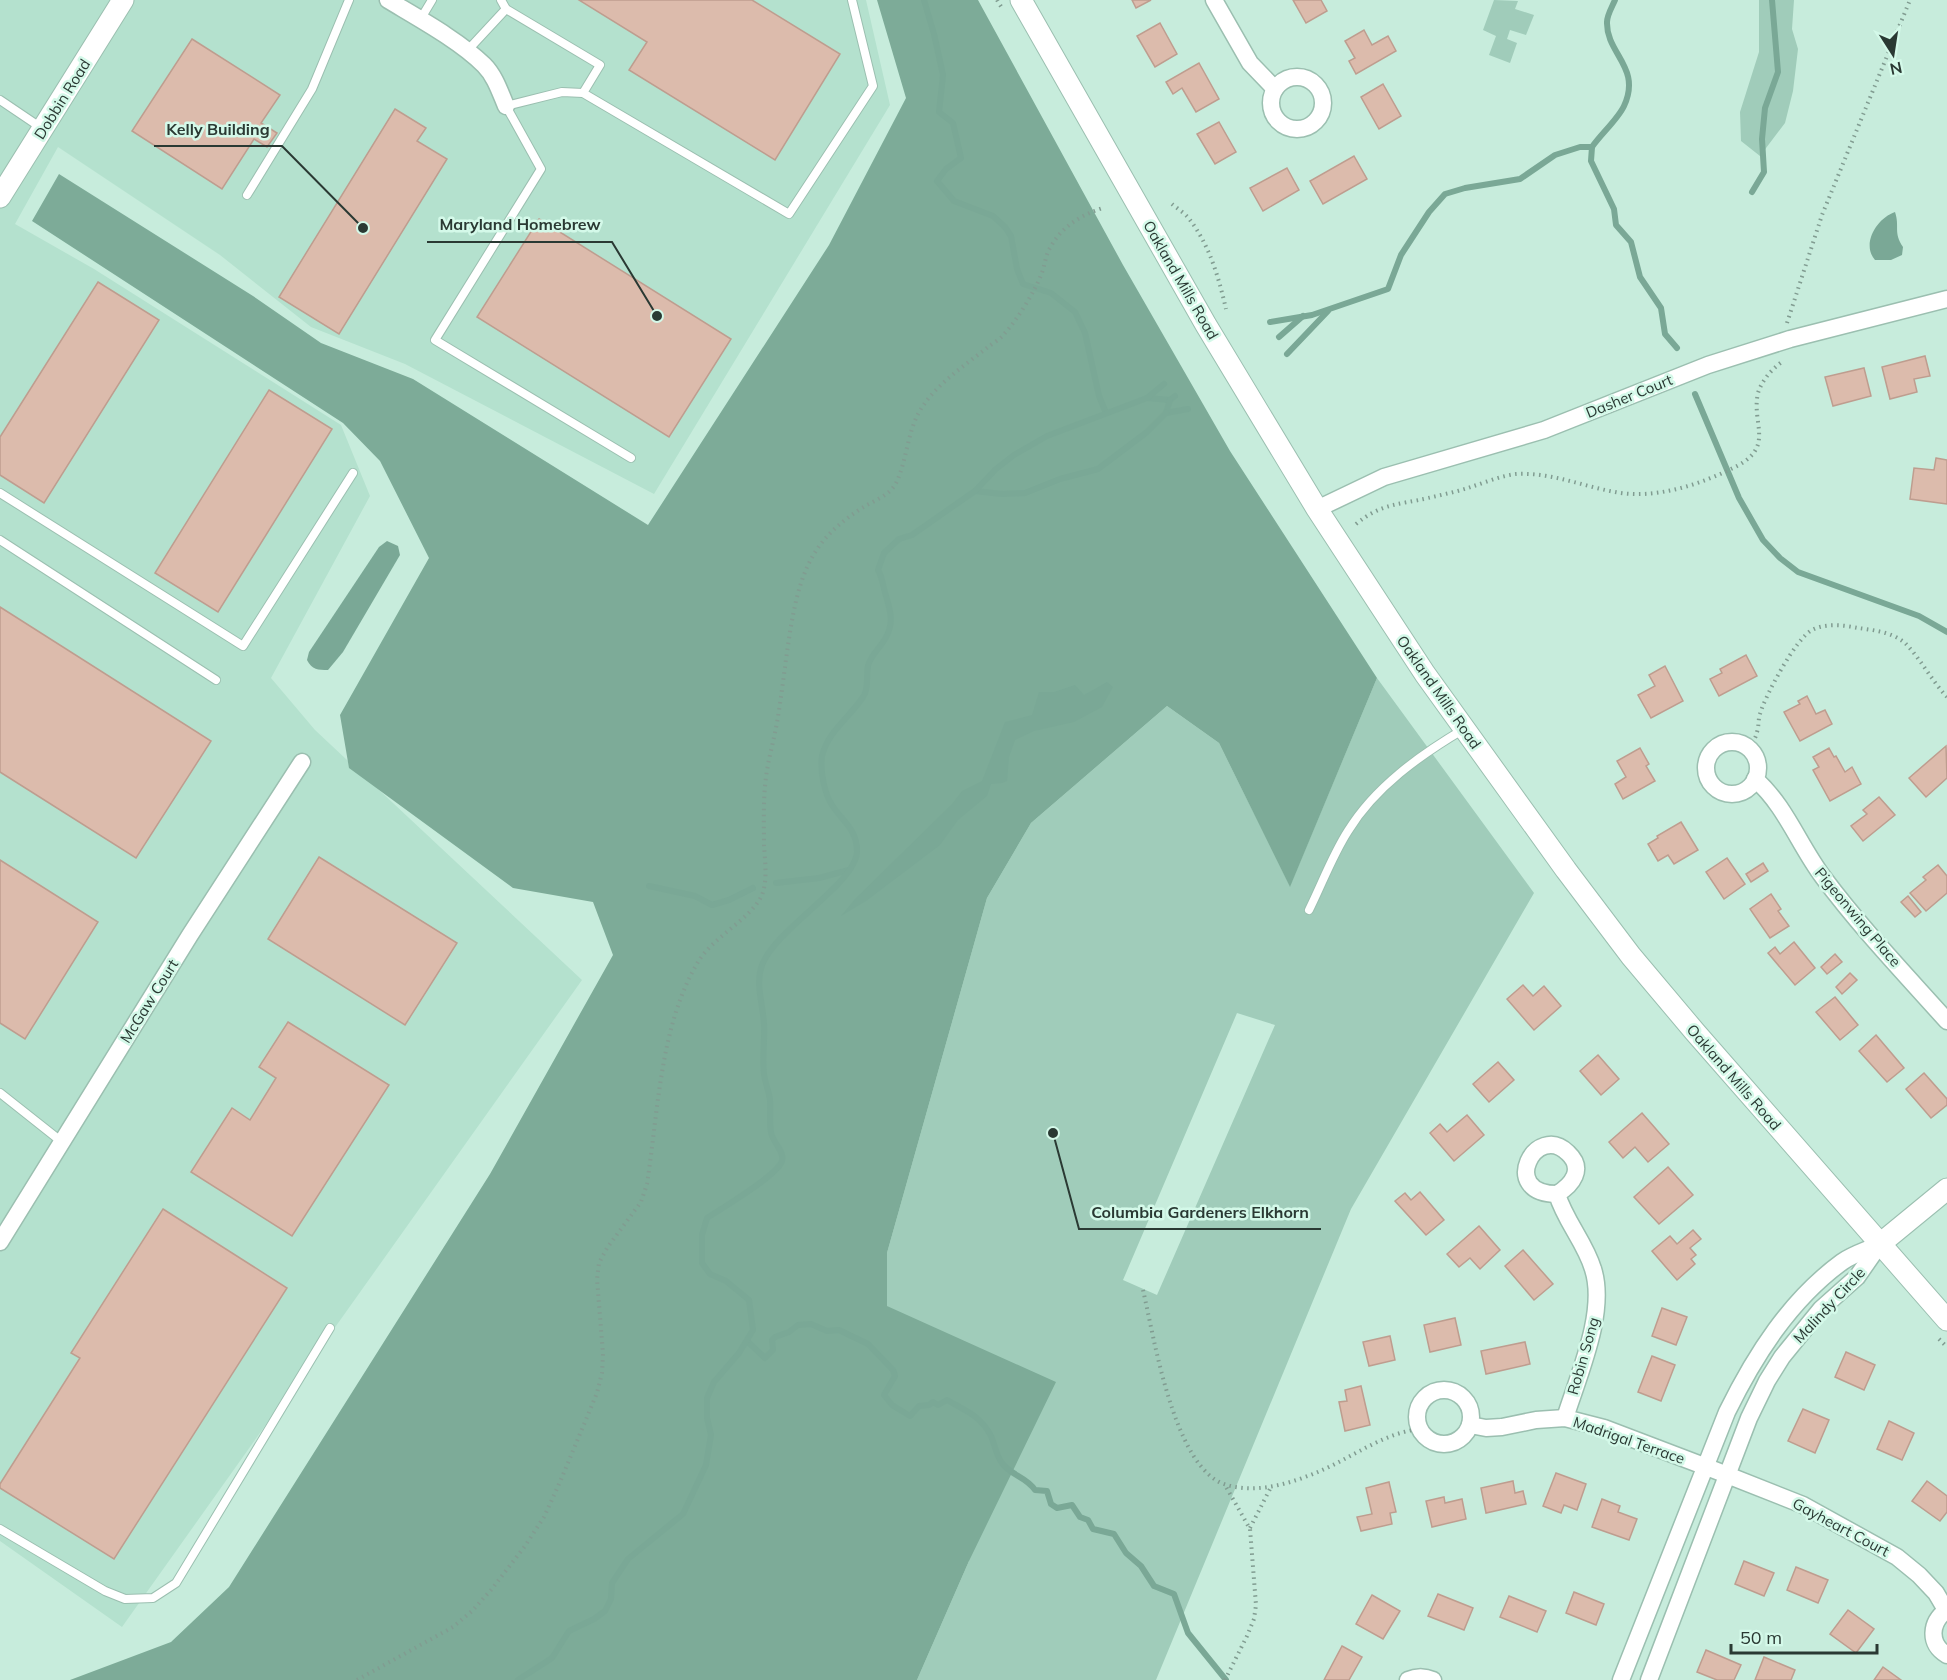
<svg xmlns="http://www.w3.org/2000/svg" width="1947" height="1680" font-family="Mulish,sans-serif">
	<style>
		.built { fill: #b4e1ce }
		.green { fill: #a0ccba; fill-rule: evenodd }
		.forest { fill: #7dab98 }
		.water { fill: #7aa896 }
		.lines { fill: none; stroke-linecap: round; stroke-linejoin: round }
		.stream { stroke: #7aa896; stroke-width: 6 }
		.building { fill: #dcbbac; stroke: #be9d8f; stroke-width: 1.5 }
		.service-casing { stroke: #9bbfb0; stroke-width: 10 }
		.minor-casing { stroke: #9bbfb0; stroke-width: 19 }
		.tertiary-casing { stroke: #9bbfb0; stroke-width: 23 }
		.path { stroke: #819c91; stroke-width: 4; stroke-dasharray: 1.5 4.5; stroke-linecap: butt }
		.service { stroke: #fff; stroke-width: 8 }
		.minor { stroke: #fff; stroke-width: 16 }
		.tertiary { stroke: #fff; stroke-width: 21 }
		.labels { text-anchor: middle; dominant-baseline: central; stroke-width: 5; stroke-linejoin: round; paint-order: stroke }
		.street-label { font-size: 15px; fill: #2a3933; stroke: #d4f9e9 }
		.leader { fill: none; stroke: #2a3933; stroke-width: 2 }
		.callout-dot { fill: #2a3933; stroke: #d4f9e9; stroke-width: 2 }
		.callout-label { font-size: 16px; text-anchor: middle; font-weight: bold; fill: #2a3933; stroke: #d4f9e9; stroke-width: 5; stroke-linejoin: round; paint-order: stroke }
	</style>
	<rect width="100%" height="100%" fill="#c7ecdc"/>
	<!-- built -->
	<path class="built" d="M0 0H866L890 105 654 494 405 364 311 327 220 255 58 147 15 224 94 269 341 425 370 496 271 678 315 730 582 980 122 1627 0 1541Z"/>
	<!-- green -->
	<g class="green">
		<path d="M1494 0 1518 1 1515 9 1534 15 1526 35 1510 30 1507 39 1517 43 1510 63 1489 55 1496 36 1483 30Z"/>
		<path d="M1759 0H1794L1792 29 1798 49 1793 91 1785 123 1760 156 1741 141 1740 112 1759 52Z"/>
		<path d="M1377 678 1534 893 1351 1209 1156 1680H917L969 1561 887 1306V1253L987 898 1031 823 1167 706 1219 743 1290 886ZM1237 1013 1275 1025 1157 1295 1123 1280Z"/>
	</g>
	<!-- forest -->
	<path class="forest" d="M877 0H978L1123 265 1230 451 1377 678 1290 887 1219 743 1167 706 1031 823 987 898 887 1253V1306L1056 1382 969 1561 917 1680H70L171 1642 229 1587 490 1174 613 955 593 902 513 888 349 768 340 715 429 558 380 461 343 423 32 221 59 174 253 296 321 343 413 379 648 525 829 245 906 98Z"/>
	<!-- water -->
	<g class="water">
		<path d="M1895 212C1900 227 1893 232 1903 247L1902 255 1891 260H1875C1861 244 1877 218 1895 212Z"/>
		<path d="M387 541 398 546 400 555 343 652 328 670C318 670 312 670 307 660L309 652 379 547Z"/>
		<path d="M1107 682 1113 687 1102 707 1074 722 1034 731 1015 740 1009 757 1007 781 1002 783 991 784 987 796 958 820 940 845 866 901 841 916 855 899 952 804 962 791 982 781 1005 722 1032 715 1039 692H1054L1075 685 1084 695Z"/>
	</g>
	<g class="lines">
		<!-- stream -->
		<g class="stream">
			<path d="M924 0 934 34 943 75 939 112 953 123 961 158 946 169 937 181 954 201 993 216 1005 227 1011 236 1017 269 1023 284 1051 293 1075 312 1085 333 1099 396 1106 413"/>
			<path d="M1592 147 1591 161 1614 209 1616 225 1631 242 1640 277 1661 308 1665 334 1677 348"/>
			<path d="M1752 192 1764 172 1762 139 1765 108 1778 72 1772 0"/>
			<path d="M1270 322 1312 315 1388 289 1401 255 1429 212 1445 194 1465 188 1520 179 1555 155 1580 147H1592C1601 134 1618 119 1624 106 1642 67 1606 54 1607 22 1607 15 1612 7 1615 0"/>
			<path d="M1279 337 1303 316"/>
			<path d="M1287 354 1328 311"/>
			<path d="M1695 394 1739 498 1763 540 1780 558 1798 572 1919 616 1947 632"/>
			<path d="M1147 398 1170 400 1175 396"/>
			<path d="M1170 400 1166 413 1188 409"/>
			<path d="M975 491 1002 494 1025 493 1060 479 1098 469 1147 432 1166 413"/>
			<path d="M776 883 819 878 849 870"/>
			<path d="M649 886 695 896 712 905 729 900 753 888"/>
			<path d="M747 1341 765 1358 773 1350 772 1340 775 1337 789 1332 798 1325 811 1324 827 1331 839 1330 868 1344 893 1370 895 1376 884 1395 892 1405 910 1416 919 1406 929 1405 933 1402 938 1405 947 1400C966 1411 981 1416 991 1436 995 1445 996 1455 1002 1463 1010 1475 1027 1477 1035 1490L1047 1491 1051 1504 1057 1508 1072 1505 1080 1517 1088 1520 1093 1529 1114 1534 1126 1553 1141 1566 1154 1586 1174 1594 1188 1633 1226 1680"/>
			<path d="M518 1680 552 1658 569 1631 594 1619 605 1611 611 1599 612 1583 628 1559 683 1514 706 1465 711 1435 707 1418V1398L714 1382 739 1353 753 1330 749 1300 726 1281 710 1274 702 1263V1235L707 1218C722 1208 777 1176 782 1161 785 1151 772 1142 771 1132 769 1122 771 1111 770 1100 769 1091 765 1083 764 1074 762 1057 765 1040 764 1024 763 1004 755 984 762 965 776 928 857 883 857 851 857 829 842 821 832 805 824 793 820 770 822 756 828 731 850 717 863 697 869 689 866 676 868 666 870 656 880 648 885 639 894 624 891 612 886 596 883 587 883 579 878 570L884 553 899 539 912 535 975 491 996 469 1014 455 1047 436 1147 398 1164 384"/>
		</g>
	</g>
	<!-- building -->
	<g class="building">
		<path d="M579 0H752L840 54 775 160 629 70 647 42Z"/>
		<path d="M1132 0H1151L1136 8Z"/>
		<path d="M1293 0H1321L1327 11 1306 23Z"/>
		<path d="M1160 23 1177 54 1155 67 1137 36Z"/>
		<path d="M1364 30 1372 45 1388 36 1396 51 1356 74 1349 61 1355 58 1345 41Z"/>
		<path d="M192 39 280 95 261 123 277 133 267 147 254 139 222 189 132 131Z"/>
		<path d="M1199 63 1219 99 1196 112 1182 88 1173 94 1166 82Z"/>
		<path d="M1383 84 1401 116 1379 129 1361 97Z"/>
		<path d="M395 109 426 128 417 141 447 159 339 334 279 297Z"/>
		<path d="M1219 122 1236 152 1215 164 1197 134Z"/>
		<path d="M1354 156 1367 179 1323 204 1310 181Z"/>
		<path d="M1287 168 1299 190 1263 211 1250 188Z"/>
		<path d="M539 219 731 339 669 437 477 317Z"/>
		<path d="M98 282 159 320 44 503 0 475V437Z"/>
		<path d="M1925 356 1930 376 1914 379 1917 392 1890 399 1882 367Z"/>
		<path d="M1864 368 1871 396 1833 406 1825 377Z"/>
		<path d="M269 390 332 429 218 612 155 573Z"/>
		<path d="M1936 458 1947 460V504L1910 499 1914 468 1934 470Z"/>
		<path d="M0 607 211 741 136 858 0 772Z"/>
		<path d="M1746 655 1757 676 1719 696 1710 679 1722 673 1720 669Z"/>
		<path d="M1665 666 1683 701 1651 718 1638 695 1655 686 1649 675Z"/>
		<path d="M1807 696 1816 714 1825 710 1832 724 1800 741 1784 712 1800 704 1798 701Z"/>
		<path d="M1946 746 1947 778 1926 797 1909 778Z"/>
		<path d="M1640 748 1649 764 1646 766 1655 781 1623 799 1615 784 1626 777 1617 761Z"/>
		<path d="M1829 748 1834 757 1836 756 1845 772 1852 767 1861 784 1830 801 1813 770 1819 767 1813 757Z"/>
		<path d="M1879 797 1895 815 1863 841 1851 826 1867 814 1863 810Z"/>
		<path d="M1681 822 1698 850 1674 864 1668 855 1658 861 1648 844 1658 838 1657 836Z"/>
		<path d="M319 857 457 943 405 1025 268 939Z"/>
		<path d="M1727 858 1745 884 1724 899 1706 872Z"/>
		<path d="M0 860 98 922 25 1039 0 1023Z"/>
		<path d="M1763 863 1768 871 1751 882 1746 874Z"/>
		<path d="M1938 865 1947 876V893L1926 911 1910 893 1926 880 1923 877Z"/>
		<path d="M1771 894 1781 909 1778 911 1789 926 1770 938 1750 909Z"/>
		<path d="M1908 896 1921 912 1915 917 1901 902Z"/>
		<path d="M1794 942 1815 968 1795 985 1768 953 1775 947 1780 954Z"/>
		<path d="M1835 954 1842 962 1827 974 1821 967Z"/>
		<path d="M1850 973 1857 980 1842 994 1836 987Z"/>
		<path d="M1523 985 1533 996 1544 986 1561 1006 1534 1030 1507 999Z"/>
		<path d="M1835 997 1858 1025 1840 1040 1816 1012Z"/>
		<path d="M288 1022 389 1085 292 1236 191 1172 232 1108 250 1120 276 1078 259 1067Z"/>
		<path d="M1876 1035 1904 1068 1887 1082 1859 1051Z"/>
		<path d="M1598 1055 1619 1079 1601 1095 1580 1071Z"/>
		<path d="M1498 1062 1514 1080 1489 1102 1473 1084Z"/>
		<path d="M1924 1073 1947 1099V1105L1931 1118 1906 1089Z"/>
		<path d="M1642 1113 1669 1144 1648 1162 1635 1147 1623 1158 1609 1142Z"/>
		<path d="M1467 1115 1484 1135 1454 1161 1430 1133 1440 1124 1447 1132Z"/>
		<path d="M1668 1167 1693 1195 1659 1224 1634 1197Z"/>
		<path d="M1420 1192 1444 1220 1426 1235 1395 1201 1405 1193 1411 1200Z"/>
		<path d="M163 1209 287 1288 114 1559 0 1488V1484L80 1358 71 1353Z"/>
		<path d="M1479 1226 1500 1250 1480 1269 1470 1258 1459 1267 1447 1254Z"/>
		<path d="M1693 1230 1701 1239 1690 1248 1696 1255 1691 1259 1695 1264 1677 1280 1652 1251 1670 1236 1677 1244Z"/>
		<path d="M1523 1250 1553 1284 1534 1300 1505 1266Z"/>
		<path d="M1662 1308 1687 1317 1676 1345 1652 1336Z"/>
		<path d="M1455 1318 1461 1345 1430 1352 1424 1325Z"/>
		<path d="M1390 1336 1395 1360 1369 1366 1363 1342Z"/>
		<path d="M1525 1342 1530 1364 1486 1374 1481 1351Z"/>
		<path d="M1846 1352 1875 1365 1864 1390 1835 1377Z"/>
		<path d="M1652 1356 1675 1365 1661 1401 1638 1392Z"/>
		<path d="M1361 1386 1370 1425 1345 1431 1339 1402 1347 1401 1345 1390Z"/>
		<path d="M1803 1409 1829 1420 1815 1453 1788 1441Z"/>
		<path d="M1889 1421 1914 1433 1902 1460 1877 1449Z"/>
		<path d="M1556 1473 1586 1484 1577 1510 1564 1505 1561 1513 1543 1506Z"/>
		<path d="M1513 1481 1515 1493 1523 1491 1526 1504 1486 1513 1481 1488Z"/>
		<path d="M1927 1481 1947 1496V1512L1940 1521 1912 1501Z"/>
		<path d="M1389 1482 1396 1512 1390 1513 1392 1524 1361 1531 1357 1517 1372 1514 1366 1488Z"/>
		<path d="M1444 1497 1445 1503 1462 1499 1466 1519 1432 1527 1426 1501Z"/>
		<path d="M1602 1499 1620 1506 1618 1512 1637 1519 1629 1540 1592 1527Z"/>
		<path d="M1744 1561 1774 1573 1764 1596 1735 1584Z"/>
		<path d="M1796 1567 1828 1580 1818 1603 1787 1590Z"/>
		<path d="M1574 1592 1604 1604 1596 1625 1566 1613Z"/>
		<path d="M1438 1594 1473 1608 1464 1630 1428 1616Z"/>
		<path d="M1372 1595 1400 1611 1383 1639 1356 1624Z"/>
		<path d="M1509 1596 1546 1611 1537 1632 1500 1617Z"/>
		<path d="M1848 1610 1874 1629 1856 1653 1830 1634Z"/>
		<path d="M1342 1646 1362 1657 1349 1680H1324Z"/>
		<path d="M1706 1650 1741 1665 1734 1680H1717L1697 1672Z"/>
		<path d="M1764 1657 1795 1670 1791 1680H1755Z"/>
		<path d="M1883 1667 1901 1680H1874Z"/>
	</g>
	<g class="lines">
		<!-- service casing -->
		<g class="service-casing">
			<g id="service">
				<path d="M501 0 506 9 600 65 583 93 789 214 873 86 852 0"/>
				<path d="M420 20 432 0"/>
				<path d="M467 51 506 9"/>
				<path d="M583 93 562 92 506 106 541 169 435 340 631 458"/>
				<path d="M0 100 43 129"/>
				<path d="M247 195 312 89 349 0"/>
				<path d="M0 493 243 646 353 473"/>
				<path d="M0 540 216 680"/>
				<path d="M1309 910C1322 884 1332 856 1348 831 1375 787 1420 755 1464 729"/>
				<path d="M0 1093 62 1142"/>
				<path d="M0 1529 105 1591 125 1599 153 1598 176 1583 330 1328"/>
			</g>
		</g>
		<!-- minor casing -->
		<g class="minor-casing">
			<g id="minor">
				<path d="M388 0C418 18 460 41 484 65 495 76 500 92 506 106"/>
				<path d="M1214 0 1250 63 1275 89"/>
				<circle cx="1297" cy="103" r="26"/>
				<path d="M1317 509 1384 477 1544 430 1708 365 1790 339 1947 299"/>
				<circle cx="1732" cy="768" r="26"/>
				<path d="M1755 779C1785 805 1799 845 1823 877 1861 928 1905 974 1947 1021"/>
				<path d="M1557 1194C1572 1185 1585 1169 1568 1153 1536 1121 1498 1194 1557 1194 1565 1221 1585 1242 1593 1269 1607 1312 1578 1376 1565 1418"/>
				<path d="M0 1242 190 935 302 762"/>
				<circle cx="1444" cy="1417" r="27"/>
				<path d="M1470 1425 1486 1428 1502 1427 1536 1420 1565 1418 1604 1428 1717 1471 1803 1505 1897 1557 1919 1575 1936 1593 1946 1610"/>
				<path d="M1947 1610C1930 1622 1928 1644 1947 1655"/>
				<path d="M1408 1680C1417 1676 1424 1676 1433 1680"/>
				<path d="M1621 1680 1727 1412C1755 1355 1790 1300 1842 1262 1853 1254 1868 1250 1880 1244"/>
				<path d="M1649 1680 1749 1418 1767 1381 1782 1357 1821 1309 1857 1277 1880 1244"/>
			</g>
		</g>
		<!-- tertiary casing -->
		<g class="tertiary-casing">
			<g id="tertiary">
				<path d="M1021 0 1206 325 1317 509 1425 674 1566 870 1631 956 1695 1032 1947 1320"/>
				<path d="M0 197 123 0"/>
				<path d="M1880 1244 1947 1189"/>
			</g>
		</g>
		<!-- path -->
		<g class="path">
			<path d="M997 0 1002 8"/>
			<path d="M1172 204C1178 209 1186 214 1190 220 1210 246 1219 279 1226 309"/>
			<path d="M1787 323 1822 215 1910 0"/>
			<path d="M1356 524C1382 503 1398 505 1428 498 1441 495 1455 492 1468 488 1483 483 1500 476 1516 474 1550 472 1582 486 1615 492 1655 500 1702 484 1737 466 1775 446 1751 423 1758 393 1762 380 1772 369 1783 361"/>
			<path d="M1749 748C1752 743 1756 738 1757 732 1759 726 1758 720 1760 714 1765 696 1796 638 1812 630 1825 623 1844 625 1858 628 1873 630 1892 632 1905 643 1920 658 1932 681 1947 697"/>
			<path d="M1143 1290C1154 1336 1174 1471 1227 1485 1258 1494 1292 1483 1320 1471 1353 1457 1385 1432 1421 1429"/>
			<path d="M1939 1339 1947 1347"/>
			<path d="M1250 1528 1271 1487"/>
			<path d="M357 1680 453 1627 472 1611 491 1590 525 1546 544 1517 560 1482 597 1393 602 1373 603 1354 597 1279 599 1263 607 1248 641 1202 647 1184C658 1113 660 1025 698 962 713 937 749 920 761 897 768 883 765 861 764 846 764 823 763 800 766 777 769 755 776 733 779 710 785 672 788 634 797 597 808 554 825 532 862 508 873 501 888 496 895 485 906 465 907 435 918 414 933 386 963 367 988 347 993 343 1001 339 1005 333 1017 320 1035 291 1041 275 1045 266 1045 256 1050 248 1062 226 1081 215 1103 208"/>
			<path d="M1225 1680 1247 1636 1254 1619 1256 1605 1250 1529 1225 1485"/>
		</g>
		<!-- service -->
		<use href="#service" class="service"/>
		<!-- minor -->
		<use href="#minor" class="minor"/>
		<!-- tertiary -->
		<use href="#tertiary" class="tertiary"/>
	</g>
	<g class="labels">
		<!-- street labels -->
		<g class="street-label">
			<text transform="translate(62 99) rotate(-58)">Dobbin Road</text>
			<text transform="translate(1181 280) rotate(60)">Oakland Mills Road</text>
			<text transform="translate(1629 396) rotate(-22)">Dasher Court</text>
			<text transform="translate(1439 692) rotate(55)">Oakland Mills Road</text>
			<text transform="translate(1858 917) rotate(50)">Pigeonwing Place</text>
			<text transform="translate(149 1001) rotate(-58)">McGaw Court</text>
			<text transform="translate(1734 1077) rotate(49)">Oakland Mills Road</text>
			<text transform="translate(1829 1305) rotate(-47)">Malindy Circle</text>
			<text transform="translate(1583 1356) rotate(-74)">Robin Song</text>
			<text transform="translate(1629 1440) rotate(19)">Madrigal Terrace</text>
			<text transform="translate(1841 1527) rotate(28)">Gayheart Court</text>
		</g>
	</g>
	<!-- callouts -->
	<path class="leader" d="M363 228L282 146H154M657 316L612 242H427M1053 1133L1079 1229H1321"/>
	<g class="callout-dot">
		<circle cx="363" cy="228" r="6"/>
		<circle cx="657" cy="316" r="6"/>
		<circle cx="1053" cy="1133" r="6"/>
	</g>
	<g class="callout-label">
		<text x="218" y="135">Kelly Building</text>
		<text x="520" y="230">Maryland Homebrew</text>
		<text x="1200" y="1218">Columbia Gardeners Elkhorn</text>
	</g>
	<!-- north arrow -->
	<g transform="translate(1893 54) rotate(168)" stroke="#d4f9e9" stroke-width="4.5" paint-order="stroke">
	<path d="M0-4.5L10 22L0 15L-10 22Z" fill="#2a3933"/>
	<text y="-9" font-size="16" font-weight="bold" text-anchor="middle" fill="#2a3933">N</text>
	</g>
	<!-- scale -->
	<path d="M1731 1644v9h146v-9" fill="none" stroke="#2a3933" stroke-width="3"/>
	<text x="1740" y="1644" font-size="18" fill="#2a3933" stroke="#d4f9e9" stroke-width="4.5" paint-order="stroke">50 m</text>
</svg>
